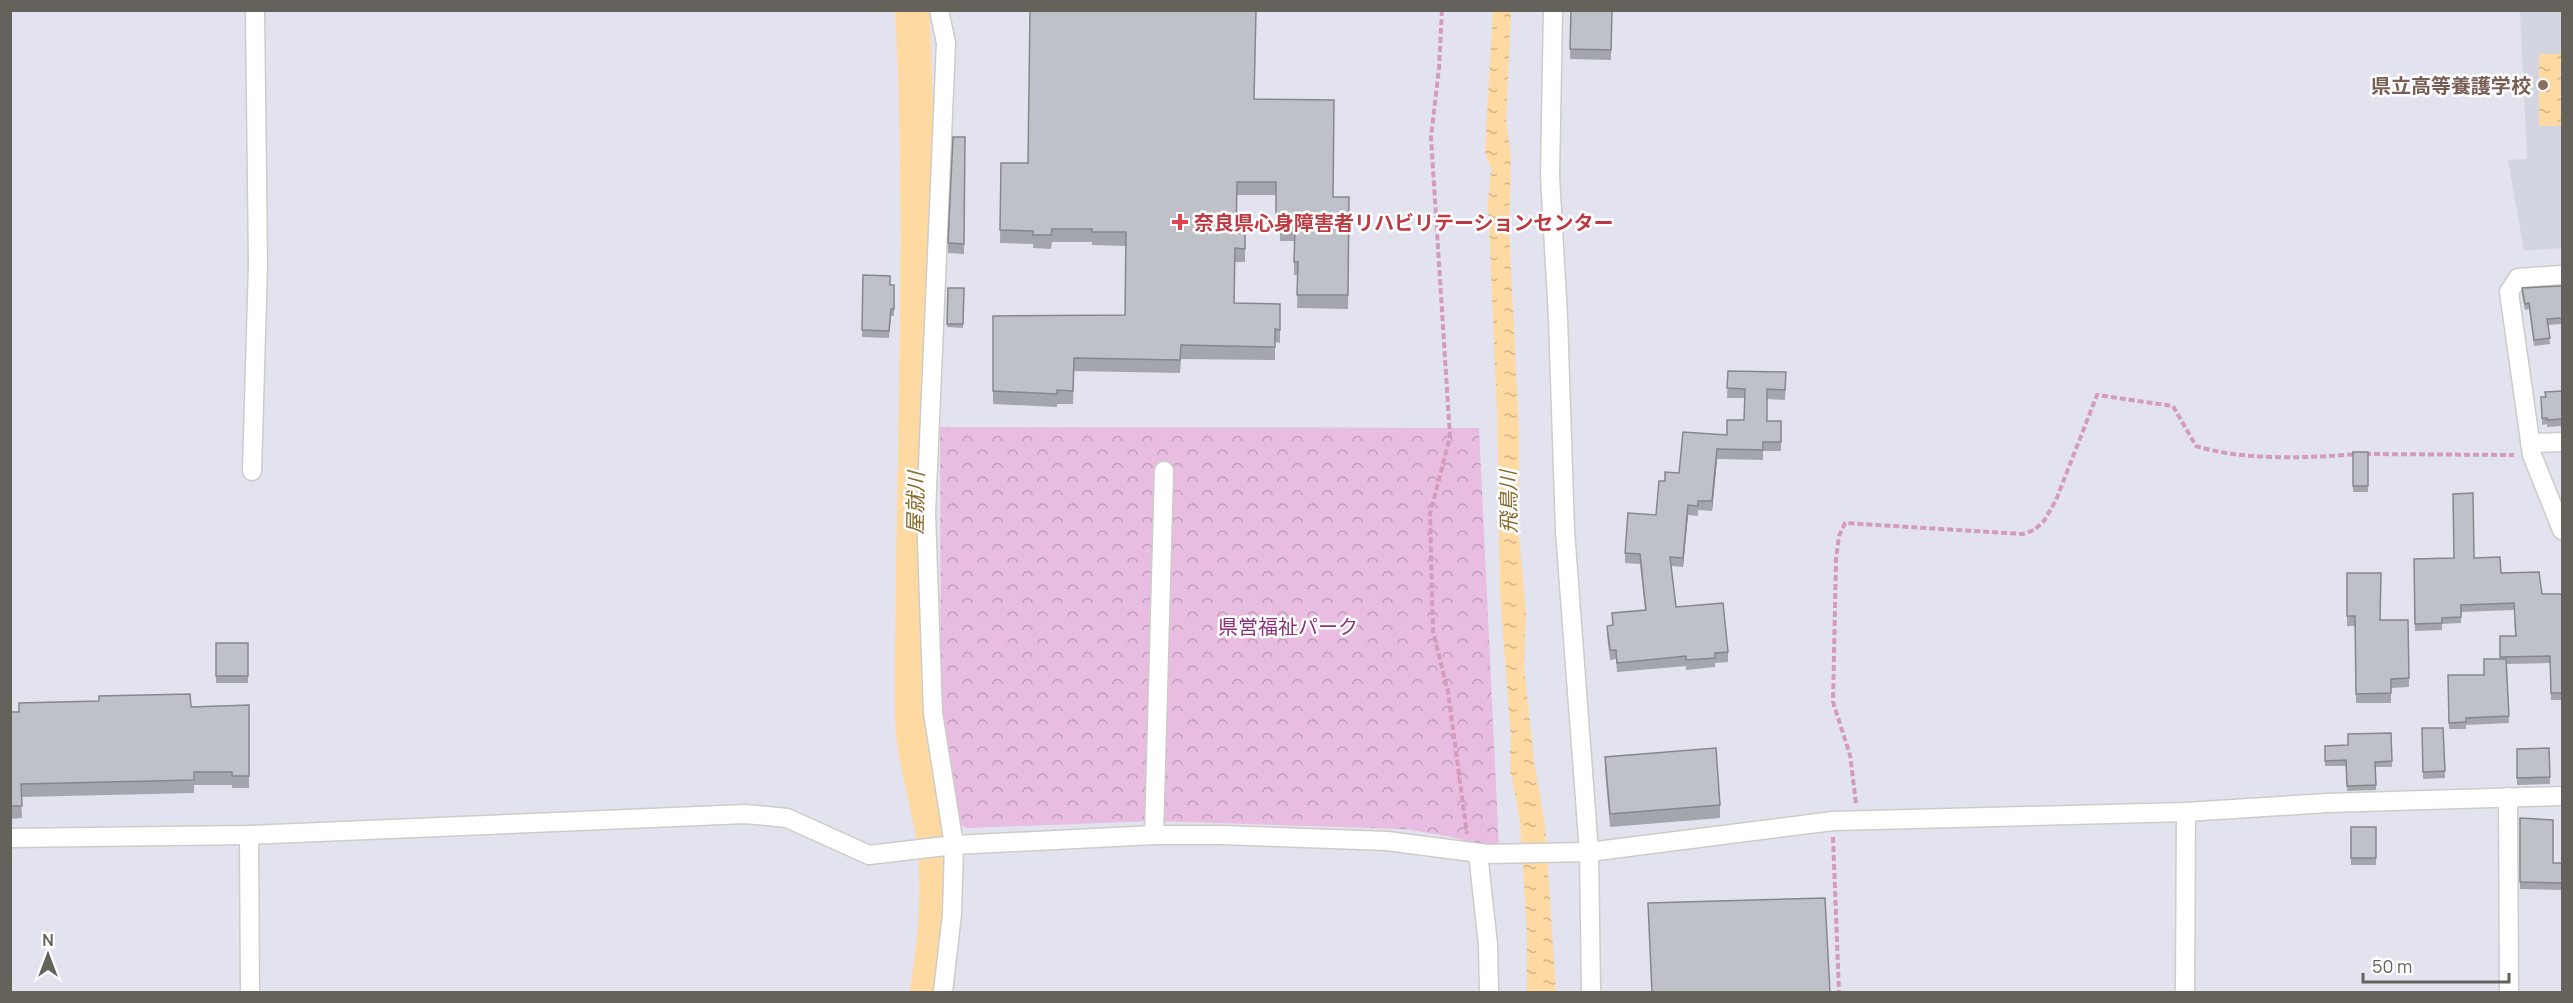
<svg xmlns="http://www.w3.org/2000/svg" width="2573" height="1003" font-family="Manrope,'Noto Sans JP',sans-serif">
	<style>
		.education { fill: #d3d5e1 }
		.forest { fill: url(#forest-crowns) }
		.water { fill: url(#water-ripples) }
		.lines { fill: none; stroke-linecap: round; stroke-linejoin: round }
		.river { stroke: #ffd9a2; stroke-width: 34 }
		.minor-casing { stroke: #ceccc6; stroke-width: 21 }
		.path { stroke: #d49bbc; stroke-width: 4; stroke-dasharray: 6 3; stroke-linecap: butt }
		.minor { stroke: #fff; stroke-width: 18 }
		.wall { fill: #a4a6ad }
		.shaded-wall { fill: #86878d }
		.building { fill: #bfc1c9; stroke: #86878d; stroke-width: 1.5 }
		.education-dot { fill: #8d6e63; stroke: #fff; stroke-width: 2 }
		.health-dot { fill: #e0444e; stroke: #fff; stroke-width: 2 }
		.labels { text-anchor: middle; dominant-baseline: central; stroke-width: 5; stroke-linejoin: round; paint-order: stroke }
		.education-label { font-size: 20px; font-weight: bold; fill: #785e54; stroke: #fff; text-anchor: end }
		.health-label { font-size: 20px; font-weight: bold; fill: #be3a42; stroke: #fff; text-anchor: start }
		.park-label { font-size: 20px; fill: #8d317a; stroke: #fff }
		.water-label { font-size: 21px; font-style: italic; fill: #896b2e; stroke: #fff }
	</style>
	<defs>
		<pattern id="forest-crowns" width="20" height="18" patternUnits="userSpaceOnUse" patternTransform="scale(1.5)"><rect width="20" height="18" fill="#e8bde1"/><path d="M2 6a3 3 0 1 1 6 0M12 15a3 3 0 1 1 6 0" fill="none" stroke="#c09db9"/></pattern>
		<pattern id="water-ripples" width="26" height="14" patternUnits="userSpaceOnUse" patternTransform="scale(1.5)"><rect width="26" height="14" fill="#ffd9a2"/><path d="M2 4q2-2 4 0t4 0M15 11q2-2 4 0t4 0" fill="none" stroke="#d2b387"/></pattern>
	</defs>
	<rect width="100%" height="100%" fill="#e2e3ef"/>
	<!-- education -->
	<path class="education" d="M2520 11H2562V248L2524 251 2508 160 2527 159Z"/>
	<!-- forest -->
	<path class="forest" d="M940 427 1479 428 1499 849 1447 836 1404 829 1153 821 967 828 956 823 941 718Z"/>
	<!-- water -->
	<g class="water">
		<path d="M1493 11H1511L1506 120 1511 157 1509 229 1519 432V536L1526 613 1524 666 1534 761 1545 825 1556 992H1527V932L1520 821 1510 768 1511 738 1500 594 1497 412 1488 204 1491 168 1485 152Z"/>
		<rect x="2539" y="54" width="23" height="72"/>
	</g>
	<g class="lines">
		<!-- river -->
		<path class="river" d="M912 10C925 245 911 479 912 713 912 754 925 790 932 830 941 885 935 938 927 992"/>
		<!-- minor casing -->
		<g class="minor-casing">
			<g id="minor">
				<path d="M939 10 946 43 926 513 933 713 954 845 952 914 943 992"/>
				<path d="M1553 10 1550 176 1558 317 1565 531 1589 852 1591 992"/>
				<path d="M2562 275 2518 278 2509 292 2532 455 2562 530"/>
				<path d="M2530 443 2562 442"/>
				<path d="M252 471 258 264 255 10"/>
				<path d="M2508 797 2509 992"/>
				<path d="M249 835 250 992"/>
				<path d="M1154 835 1164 471"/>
				<path d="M10 838 249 835 746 814 787 818 869 855 954 845 1154 835H1221L1387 841 1487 854 1589 852 1833 821 2186 812 2327 803 2562 796"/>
				<path d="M1478 853 1488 945 1489 992"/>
				<path d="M2185 992 2186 812"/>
			</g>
		</g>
		<!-- path -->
		<g class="path">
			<path d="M1442 10 1439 68 1431 137 1450 437 1430 514 1433 631 1448 692 1467 834"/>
			<path d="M2365 454 2514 455"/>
			<path d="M1856 803 1850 755 1833 702 1836 559 1839 536 1845 523 2023 534 2034 530 2044 521 2056 500 2097 395 2173 406 2196 446C2243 461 2309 458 2358 454"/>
			<path d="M1833 837 1839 992"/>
		</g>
		<!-- minor -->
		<use href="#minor" class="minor"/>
	</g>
	<!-- wall -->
	<g class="wall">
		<path d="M1571 10H1612L1611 60 1570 59Z"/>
		<path d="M1254 99 1333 197H1349L1348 309 1297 308 1298 275H1294V241H1280V231H1276V195H1237L1236 233H1245V262H1235L1234 303 1280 304V343L1275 342V360L1181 359 1180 373 1074 371 1073 404H1057V407L993 404V316L1125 315 1126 246 1092 245V242H1052L1051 249 1033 248V244L1000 243 1001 163H1028Z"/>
		<path d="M965 137 964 254 948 253V243Z"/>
		<path d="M863 275 890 285H894V316H891L889 338 862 337Z"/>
		<path d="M2562 286V324L2548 325 2550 344 2534 346 2529 309 2525 310 2522 295V288Z"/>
		<path d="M948 288H964L963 328 947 327Z"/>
		<path d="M1728 371 1786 381 1785 400 1767 399V421H1781V451H1763V460L1717 459 1712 511 1698 510V516L1688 515 1683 567 1671 566 1676 607 1728 652V662L1715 663V667L1686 670V666L1617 672 1616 659 1610 660 1607 635V626L1612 625V613L1645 610 1640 564 1625 563V553L1656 515 1665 481 1679 473 1744 420 1745 398H1727Z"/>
		<path d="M2562 391V426L2547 427V424L2542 425 2541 404 2546 397Z"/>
		<rect x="2353" y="452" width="15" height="40"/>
		<path d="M2474 558 2501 573 2542 594H2562V700H2551L2550 663 2507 664 2509 723 2466 725V729H2449L2448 675H2484L2500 659V636H2515L2514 610 2461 612V623L2442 624V630L2415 631 2414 559Z"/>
		<path d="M2347 573 2381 620H2408L2409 687 2391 688V703H2356L2355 626H2347Z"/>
		<rect x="216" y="643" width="32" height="40"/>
		<path d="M249 705V788H232V785H194V793L21 797 22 818 10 819V712Z"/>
		<path d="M2422 728H2443L2445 778 2423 779Z"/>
		<path d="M2391 733 2392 767H2376V790L2347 791 2346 766H2325V746L2348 745Z"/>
		<path d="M2549 748 2550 784 2517 785V749Z"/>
		<path d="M1605 757 1720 805V818L1610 827 1605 770Z"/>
		<path d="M2520 818 2553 863H2562V890L2520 889Z"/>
		<rect x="2351" y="827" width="25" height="38"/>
	</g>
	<!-- shaded-wall -->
	<g class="shaded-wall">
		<path d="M1717 449V459L1712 511V501Z"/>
		<path d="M1688 505V515L1683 567V558Z"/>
	</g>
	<!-- building -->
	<g class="building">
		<path d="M1030 10H1256L1254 99 1334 100 1333 197H1349L1348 295H1297L1298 262H1294L1295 228H1280V218H1276V182H1237L1236 233H1245V249L1235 248 1234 303 1280 304V330L1275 329V347L1181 345 1180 360 1074 358 1073 391 1057 390V394L993 391V316L1125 315 1126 232H1092V229H1052L1051 235H1033V231L1000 230 1001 163H1028Z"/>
		<path d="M1571 10H1612L1611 50 1570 49Z"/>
		<path d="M953 137H965L964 244 948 243Z"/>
		<path d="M863 275 890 276V285H894V309H891L889 331 862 330Z"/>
		<path d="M2562 286V318L2547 319 2550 338 2534 340 2529 303 2525 304 2522 288Z"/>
		<path d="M948 288H964L963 324H947Z"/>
		<path d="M1728 371 1786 372 1785 390 1767 389V421H1781V442H1763V450L1717 449 1712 501H1698V506L1688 505 1683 558 1670 557 1676 607 1723 603 1728 652 1715 653V658L1686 660V656L1617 663 1616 650H1610L1607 626 1613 625 1612 613 1646 610 1640 554 1625 553 1628 513 1656 515 1659 481H1665V472L1679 473 1683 432 1727 435V420H1744L1745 389 1727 388Z"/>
		<path d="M2562 391V419L2547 420V418H2542L2541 397H2546L2545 392Z"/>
		<rect x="2353" y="452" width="15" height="34"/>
		<path d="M2473 493 2474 558 2500 557 2501 573 2539 572 2542 594H2562V693H2551L2550 656 2500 657V636H2516L2514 603 2461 605V617L2442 618V623L2415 624 2414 559 2454 558 2453 494Z"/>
		<path d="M2347 573H2381L2380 620H2408L2409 678 2391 679V693L2356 694 2355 616H2347Z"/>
		<rect x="216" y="643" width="32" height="33"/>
		<path d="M2484 659H2506L2509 716 2466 718V722L2449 723 2448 675H2484Z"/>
		<path d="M190 694 191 707 249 705V776H232V772H194V780L21 784 22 806H10V712H19V703L99 701V696Z"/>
		<path d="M2422 728H2443L2445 771 2423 772Z"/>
		<path d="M2391 733 2392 761 2375 762 2376 785 2347 786 2346 760 2325 761V746L2348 745V734Z"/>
		<path d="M1716 748 1720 805 1610 814 1605 757Z"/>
		<path d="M2549 748 2550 777 2517 778V749Z"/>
		<path d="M2520 818 2553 820V863H2562V883L2520 882Z"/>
		<rect x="2351" y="827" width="25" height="31"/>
		<path d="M1825 898 1830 993H1652L1648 903Z"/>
	</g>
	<!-- markers -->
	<circle class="education-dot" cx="2543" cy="85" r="6"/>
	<path class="health-dot" d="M1177 213h6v6h6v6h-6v6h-6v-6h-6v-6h6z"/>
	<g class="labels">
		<!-- education labels -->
		<g class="education-label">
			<text x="2531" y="85">県立高等養護学校</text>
		</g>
		<!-- health labels -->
		<g class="health-label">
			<text x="1194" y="222">奈良県心身障害者リハビリテーションセンター</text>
		</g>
		<!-- park labels -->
		<g class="park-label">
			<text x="1288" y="626">県営福祉パーク</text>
		</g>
		<!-- water labels -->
		<g class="water-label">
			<text transform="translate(1508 502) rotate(-91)">飛鳥川</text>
			<text transform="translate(915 503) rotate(-89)">屋就川</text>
		</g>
	</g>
	<!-- border -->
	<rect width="2573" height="1003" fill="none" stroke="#64625b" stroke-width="24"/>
	<!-- north arrow -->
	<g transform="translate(48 955)" stroke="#ffffff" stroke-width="4.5" paint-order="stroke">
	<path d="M0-4.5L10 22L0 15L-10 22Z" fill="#64625b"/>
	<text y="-9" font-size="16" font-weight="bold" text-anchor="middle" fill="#64625b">N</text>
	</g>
	<!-- scale -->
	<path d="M2363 973v9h146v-9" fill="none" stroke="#64625b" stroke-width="3"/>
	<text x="2372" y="973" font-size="18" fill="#64625b" stroke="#ffffff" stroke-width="4.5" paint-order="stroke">50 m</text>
</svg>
